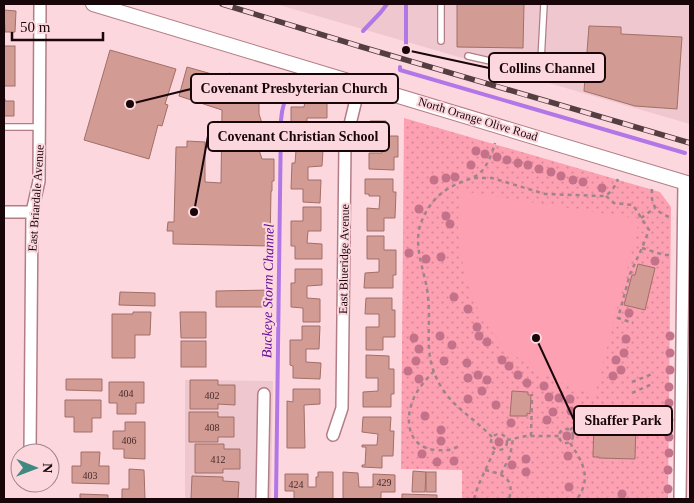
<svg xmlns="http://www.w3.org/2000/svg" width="694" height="503" font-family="Georgia,serif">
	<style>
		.built { fill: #efc7ce }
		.grass { fill: url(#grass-dots) }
		.garden { fill: #fca0b2 }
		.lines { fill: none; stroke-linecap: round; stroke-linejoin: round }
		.stream { stroke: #b277e7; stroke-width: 4 }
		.building { fill: #d29b94; stroke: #a26e68 }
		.service-casing { stroke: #b37d87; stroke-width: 8 }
		.minor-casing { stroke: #b37d87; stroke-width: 14 }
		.tertiary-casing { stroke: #b37d87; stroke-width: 16 }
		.path { stroke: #a18489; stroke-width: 2.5; stroke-dasharray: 4 4; stroke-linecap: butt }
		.service { stroke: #fff; stroke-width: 5.5 }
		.minor { stroke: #fff; stroke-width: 11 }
		.tertiary { stroke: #fff; stroke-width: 14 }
		.rail-casing { stroke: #553e42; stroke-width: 5.5 }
		.rail { stroke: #fcd8de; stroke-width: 4; stroke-dasharray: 11; stroke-linecap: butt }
		.tree { fill: #c4718a }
		.labels { text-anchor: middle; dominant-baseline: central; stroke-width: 4; stroke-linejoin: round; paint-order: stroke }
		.number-label { font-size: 10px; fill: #462b2c }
		.street-label { font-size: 12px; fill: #18060a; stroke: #fcd8de }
		.water-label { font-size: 14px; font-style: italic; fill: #640c99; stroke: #fcd8de }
		.leader { fill: none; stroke: #18060a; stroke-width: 2 }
		.callout-dot { fill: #18060a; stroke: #fcd8de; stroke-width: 2 }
		.callout { fill: #fcd8de; stroke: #18060a; stroke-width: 2 }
		.callout-label { font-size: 14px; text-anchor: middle; font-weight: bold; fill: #18060a }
	</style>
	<defs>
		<pattern id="grass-dots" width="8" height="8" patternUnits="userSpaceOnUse" patternTransform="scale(1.25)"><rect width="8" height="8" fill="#fca0b2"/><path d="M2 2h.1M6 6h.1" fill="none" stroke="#d78898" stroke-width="1.8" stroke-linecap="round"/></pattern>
	</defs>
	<rect width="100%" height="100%" fill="#fcd8de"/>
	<!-- built -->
	<g class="built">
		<path d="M276 4H690V124Z"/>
		<path d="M185 380 273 381 271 499H185Z"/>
	</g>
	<!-- grass -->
	<path class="grass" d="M404 118 660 192 671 207 668 499H462V470L401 469Z"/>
	<!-- garden -->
	<path class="garden" d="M461 191 632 218 638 227 595 395C566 386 538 374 514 355 476 325 460 271 458 225 458 214 460 202 461 191Z"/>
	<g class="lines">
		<!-- stream -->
		<g class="stream">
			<path d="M406 4V50"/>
			<path d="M363 31 381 12 387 4"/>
			<path d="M400 67V70L685 153"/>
			<path d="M276 499 281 120C282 106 285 97 292 85"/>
		</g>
	</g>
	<!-- building -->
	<g class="building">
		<path d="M457 4H524L523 48 457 47Z"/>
		<path d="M4 10 16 11 15 32H5Z"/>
		<path d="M589 26 621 27V34L682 37 677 109 635 106 584 91Z"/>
		<rect x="4" y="46" width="11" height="40"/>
		<path d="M110 50 176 69 165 104 168 105 162 126 158 125 149 159 84 140Z"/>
		<path d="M187 67 226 78 229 73 238 76 237 80 241 81V96L259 97V114L262 123 259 132 263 141 259 150 262 159H274V181H272V191H271L270 246 173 244V231H167L168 222H174L176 147H187V141L205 142V182L221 183 222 110 179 96Z"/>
		<path d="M4 99H5V101H14V116H4Z"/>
		<path d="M305 101H327V118H307V124L322 125 321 140H294V127H291V107H304Z"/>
		<path d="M370 121H386V136H398V157H394V170L369 169V153H382V144L369 143Z"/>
		<path d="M296 150H323L322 166 308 167V180H321L320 203 303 202V189H291L292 163H295Z"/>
		<path d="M365 179H393V192H396L395 218H384V231H367V208L379 209 380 196H369V194H365Z"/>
		<path d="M303 207H321V231H308L307 243 322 244V259H295V246H291V221H303Z"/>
		<path d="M367 236H384V250H396V275H393V288H364L365 273 379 272V259H367Z"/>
		<path d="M638 264 655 268 645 310 624 305 632 275H635Z"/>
		<path d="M295 269H322V285L307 286V298L320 299V322H303V308L291 307V283H295Z"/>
		<path d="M271 290V307H216V291Z"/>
		<path d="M120 292 155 293V306L119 305Z"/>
		<path d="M366 298H392V310H395V337H383V350H366V327H379V314H365Z"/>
		<path d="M133 312H151L150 335H135V358H112V314H133Z"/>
		<path d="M180 312H206V338H181Z"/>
		<path d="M302 326H320L319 349H306V362L321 363 320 379 293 378V366L290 365V340H302Z"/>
		<rect x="181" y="341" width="25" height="26"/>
		<path d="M366 355 389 356V369H394V394H391V407H363V392L378 391V378H366Z"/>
		<path d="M66 379H102V391L66 390Z"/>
		<path d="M190 380H218V385H235V405L218 404V409H190Z"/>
		<path d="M109 382H144V403H136V414H117V403H109Z"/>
		<path d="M293 389H320V404L304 405 305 448H287V401L293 402Z"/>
		<path d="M512 391 528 392V395H531L530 414 527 413V416H510Z"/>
		<path d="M65 400H101V418H92V432H74V417H65Z"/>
		<path d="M189 412H218V417H234V437H218V442H189Z"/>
		<path d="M363 417H391L390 431H394L393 456H382V468L362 467V465H365L366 447H362V445H377L378 434 362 432Z"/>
		<path d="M601 417 619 418V421L622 422H636L635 459 599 458V457H593L594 422H599L601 421Z"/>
		<path d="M125 422H145V459L124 458V449H113V431H125Z"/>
		<path d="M195 444H224V449H240V469H223V473H195Z"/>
		<path d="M81 452H100L99 466H109V484L72 483V466H81Z"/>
		<path d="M129 469 144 470 145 499H122V489H129Z"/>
		<path d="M413 471 426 472 425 492H412Z"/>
		<path d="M318 472H333V499H294V491H285V474H308V487H316V477H318Z"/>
		<path d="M343 472 358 473 359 487H373V474L395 475V492H381V499H343Z"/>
		<rect x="426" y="472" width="10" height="20"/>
		<path d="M192 476 223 477V481L239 482 238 499H191Z"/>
		<path d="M80 494 108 495V499H80Z"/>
		<path d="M402 494 437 495V499H402Z"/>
	</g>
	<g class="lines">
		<!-- service casing -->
		<g class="service-casing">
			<g id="service">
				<path d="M441 41V4"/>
				<path d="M468 56 521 68H534L541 60 544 4"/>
				<path d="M4 127H39"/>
			</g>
		</g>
		<!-- minor casing -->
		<g class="minor-casing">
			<g id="minor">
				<path d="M4 212H32"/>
				<path d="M333 435 342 408 345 145 360 83"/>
				<path d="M30 452 32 212 39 181 40 4"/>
				<path d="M262 499 264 394"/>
				<path d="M680 499 684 182"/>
			</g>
		</g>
		<!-- tertiary casing -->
		<g class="tertiary-casing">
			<path id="tertiary" d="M93 4 690 184"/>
		</g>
		<!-- path -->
		<g class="path">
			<path d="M474 178H492L545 194 602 196C610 196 615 186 618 179"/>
			<path d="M652 189C650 205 657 214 673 218"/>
			<path d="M606 196 614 203 633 205 649 230 642 248 630 274 618 318 633 323"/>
			<path d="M641 218 655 208"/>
			<path d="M642 248 664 255H672"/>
			<path d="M434 371C426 380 417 389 413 400 404 422 409 448 436 450 445 451 452 450 459 446"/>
			<path d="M632 382 652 374"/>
			<path d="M632 393 652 384"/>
			<circle cx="566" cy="436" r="7"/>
			<path d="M570 430 581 420 593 414H632"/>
			<circle cx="499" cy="442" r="8"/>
			<path d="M531 436 532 394"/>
			<path d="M492 437C476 420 456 409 443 390 421 355 432 333 428 297 426 274 415 254 419 230 421 220 426 211 432 203 439 194 449 187 459 183 466 180 474 178 480 173 488 165 492 153 495 143"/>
			<path d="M507 440 526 436H559"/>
			<path d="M570 443C583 462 592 478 577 499"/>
			<path d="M485 470C503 474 515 478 509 499"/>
			<path d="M501 474 510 456 513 439"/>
			<path d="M474 499 478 486 495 449"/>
		</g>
		<!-- service -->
		<use href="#service" class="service"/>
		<!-- minor -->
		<use href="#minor" class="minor"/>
		<!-- tertiary -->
		<use href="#tertiary" class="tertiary"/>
		<!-- rail casing -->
		<g class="rail-casing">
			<path id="rail" d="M222 4 362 47 690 143"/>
		</g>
		<!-- rail -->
		<use href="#rail" class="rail"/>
	</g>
	<!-- trees -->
	<g class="tree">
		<circle cx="476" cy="151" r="4.5"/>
		<circle cx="485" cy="154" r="4.5"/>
		<circle cx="497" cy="157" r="4.5"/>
		<circle cx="507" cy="160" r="4.5"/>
		<circle cx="518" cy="163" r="4.5"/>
		<circle cx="471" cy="165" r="4.5"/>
		<circle cx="528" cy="165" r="4.5"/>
		<circle cx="539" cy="169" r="4.5"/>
		<circle cx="551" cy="172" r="4.5"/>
		<circle cx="561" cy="176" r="4.5"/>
		<circle cx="455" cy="177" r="4.5"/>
		<circle cx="446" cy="178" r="4.5"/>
		<circle cx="434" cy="180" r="4.5"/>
		<circle cx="573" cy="180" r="4.5"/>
		<circle cx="583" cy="182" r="4.5"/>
		<circle cx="602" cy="188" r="4.5"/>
		<circle cx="419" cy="209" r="4.5"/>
		<circle cx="446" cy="216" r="4.5"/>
		<circle cx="450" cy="224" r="4.5"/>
		<circle cx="409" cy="253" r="4.5"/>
		<circle cx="441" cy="257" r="4.5"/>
		<circle cx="426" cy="259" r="4.5"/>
		<circle cx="655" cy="261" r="4.5"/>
		<circle cx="454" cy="297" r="4.5"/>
		<circle cx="468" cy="309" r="4.5"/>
		<circle cx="629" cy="313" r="4.5"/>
		<circle cx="477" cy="327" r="4.5"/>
		<circle cx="440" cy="336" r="4.5"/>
		<circle cx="479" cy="336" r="4.5"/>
		<circle cx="670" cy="336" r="4.5"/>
		<circle cx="414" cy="338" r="4.5"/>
		<circle cx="626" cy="339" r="4.5"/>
		<circle cx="487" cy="342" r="4.5"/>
		<circle cx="452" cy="345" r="4.5"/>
		<circle cx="419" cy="349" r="4.5"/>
		<circle cx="624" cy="353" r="4.5"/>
		<circle cx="670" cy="353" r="4.5"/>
		<circle cx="502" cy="360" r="4.5"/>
		<circle cx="616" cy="360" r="4.5"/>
		<circle cx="416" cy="361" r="4.5"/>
		<circle cx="444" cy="361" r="4.5"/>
		<circle cx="467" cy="363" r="4.5"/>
		<circle cx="509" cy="366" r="4.5"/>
		<circle cx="621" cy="370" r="4.5"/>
		<circle cx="670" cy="370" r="4.5"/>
		<circle cx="408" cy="371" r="4.5"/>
		<circle cx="478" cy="375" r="4.5"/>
		<circle cx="518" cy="375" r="4.5"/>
		<circle cx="613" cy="376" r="4.5"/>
		<circle cx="468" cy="378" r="4.5"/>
		<circle cx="419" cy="379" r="4.5"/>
		<circle cx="487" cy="380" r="4.5"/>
		<circle cx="527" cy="383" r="4.5"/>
		<circle cx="544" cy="386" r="4.5"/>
		<circle cx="669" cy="387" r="4.5"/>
		<circle cx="482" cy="391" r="4.5"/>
		<circle cx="549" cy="397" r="4.5"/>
		<circle cx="559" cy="398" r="4.5"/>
		<circle cx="468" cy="399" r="4.5"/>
		<circle cx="570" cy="399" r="4.5"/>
		<circle cx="669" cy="403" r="4.5"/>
		<circle cx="496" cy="405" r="4.5"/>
		<circle cx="571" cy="411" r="4.5"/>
		<circle cx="553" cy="412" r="4.5"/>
		<circle cx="425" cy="416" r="4.5"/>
		<circle cx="547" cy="420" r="4.5"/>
		<circle cx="669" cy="420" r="4.5"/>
		<circle cx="511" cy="423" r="4.5"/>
		<circle cx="441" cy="430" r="4.5"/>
		<circle cx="567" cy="436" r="4.5"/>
		<circle cx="669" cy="437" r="4.5"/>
		<circle cx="441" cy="441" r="4.5"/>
		<circle cx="499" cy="442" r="4.5"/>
		<circle cx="669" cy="453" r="4.5"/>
		<circle cx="422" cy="454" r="4.5"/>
		<circle cx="568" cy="456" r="4.5"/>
		<circle cx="526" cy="459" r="4.5"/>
		<circle cx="454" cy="461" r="4.5"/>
		<circle cx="437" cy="462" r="4.5"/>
		<circle cx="512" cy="465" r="4.5"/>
		<circle cx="668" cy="470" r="4.5"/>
		<circle cx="526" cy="472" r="4.5"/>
		<circle cx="569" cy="487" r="4.5"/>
		<circle cx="668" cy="489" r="4.5"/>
		<circle cx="622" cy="494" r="4.5"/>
	</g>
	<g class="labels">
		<!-- number labels -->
		<g class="number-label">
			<text x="126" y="393">404</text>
			<text x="212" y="395">402</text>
			<text x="212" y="427">408</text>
			<text x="129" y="440">406</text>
			<text x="218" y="459">412</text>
			<text x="90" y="475">403</text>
			<text x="384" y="482">429</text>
			<text x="296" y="484">424</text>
		</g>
		<!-- street labels -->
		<g class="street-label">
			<text transform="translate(478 119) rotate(17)">North Orange Olive Road</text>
			<text transform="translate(36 198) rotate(-86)">East Briardale Avenue</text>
			<text transform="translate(344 259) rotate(-89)">East Blueridge Avenue</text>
		</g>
		<!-- water labels -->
		<g class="water-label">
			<text transform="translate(268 291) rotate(-89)">Buckeye Storm Channel</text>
		</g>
	</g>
	<!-- callouts -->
	<path class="leader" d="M406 50L489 68M130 104L191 89M194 212L208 136M536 338L574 420"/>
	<g class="callout-dot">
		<circle cx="406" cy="50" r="5"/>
		<circle cx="130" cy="104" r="5"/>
		<circle cx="194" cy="212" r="5"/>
		<circle cx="536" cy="338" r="5"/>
	</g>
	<g class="callout">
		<rect x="489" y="53" width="116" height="29" rx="5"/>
		<rect x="191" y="74" width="207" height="29" rx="5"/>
		<rect x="208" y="122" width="181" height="29" rx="5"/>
		<rect x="574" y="406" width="98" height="29" rx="5"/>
	</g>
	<g class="callout-label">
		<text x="547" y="73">Collins Channel</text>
		<text x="294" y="93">Covenant Presbyterian Church</text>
		<text x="298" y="141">Covenant Christian School</text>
		<text x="623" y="425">Shaffer Park</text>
	</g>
	<!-- border -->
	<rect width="694" height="503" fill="none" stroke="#18060a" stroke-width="10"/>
	<!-- north arrow -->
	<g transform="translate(35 468) rotate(91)"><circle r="24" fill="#fcd8de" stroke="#a18489"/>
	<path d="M0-4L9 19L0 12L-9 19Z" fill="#418880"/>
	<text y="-8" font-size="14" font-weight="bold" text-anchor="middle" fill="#18060a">N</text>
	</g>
	<!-- scale -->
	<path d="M12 32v8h91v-8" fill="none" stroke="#18060a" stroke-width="2.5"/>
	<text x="20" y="32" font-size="15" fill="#18060a" stroke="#fcd8de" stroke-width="4" paint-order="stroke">50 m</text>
</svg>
